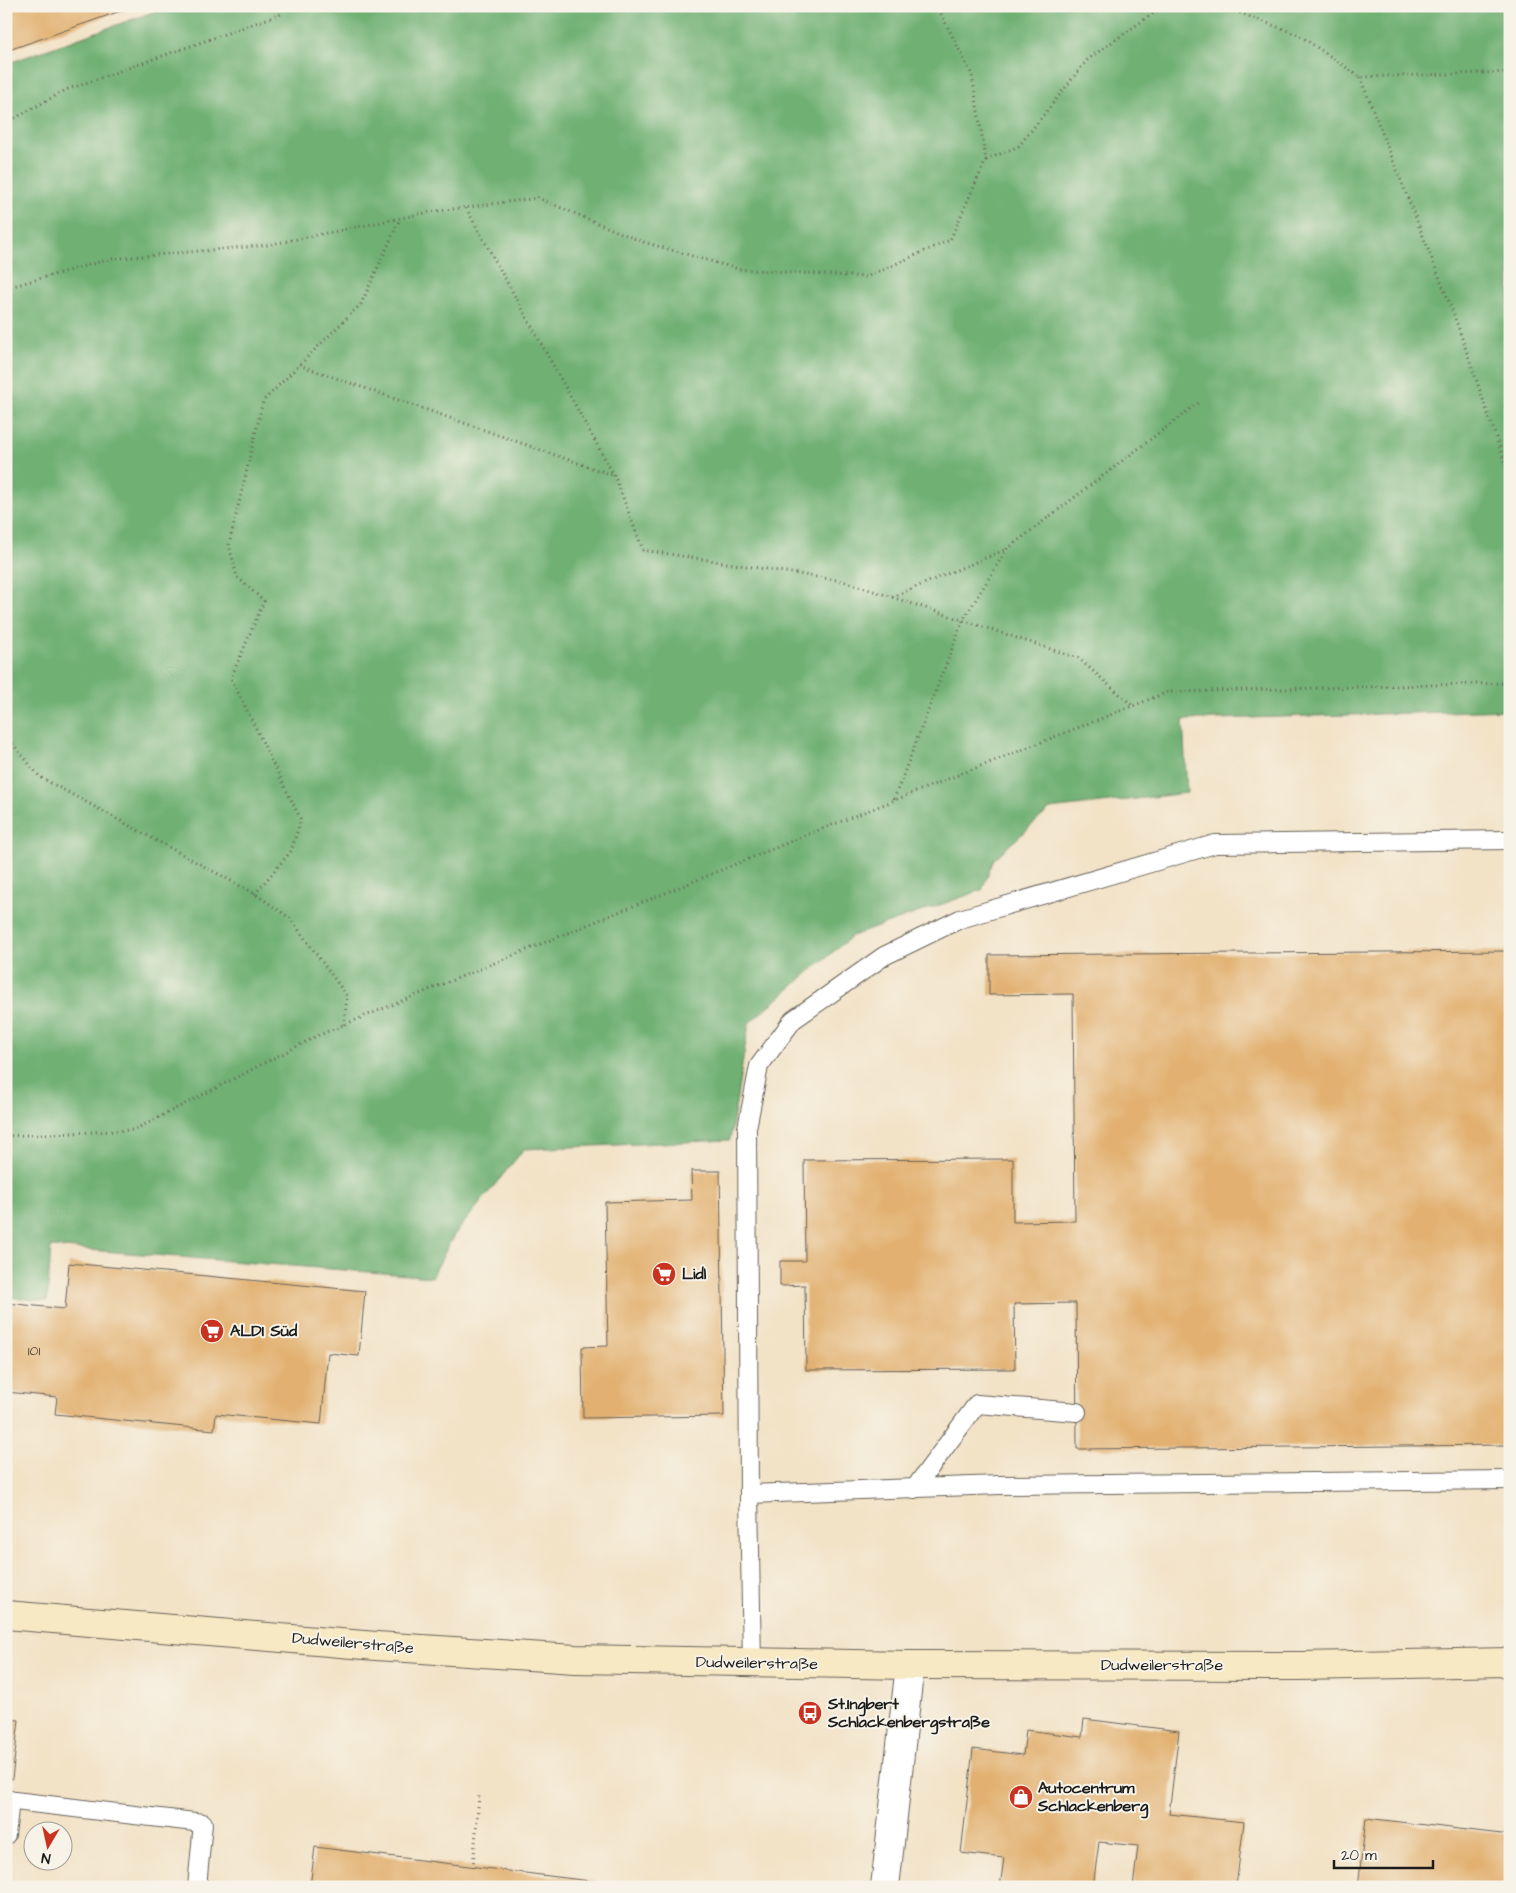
<svg xmlns="http://www.w3.org/2000/svg" width="1516" height="1893" font-family="'Architects Daughter',sans-serif">
	<style>
		.forest { fill: #70b073; stroke: #466648 }
		.building { fill: #e2b171 }
		.lines { fill: none; stroke-linecap: round; stroke-linejoin: round }
		.service-casing { stroke: #676158; stroke-width: 20 }
		.minor-casing { stroke: #676158; stroke-width: 30 }
		.secondary-casing { stroke: #676158; stroke-width: 30 }
		.path { stroke: #676158; stroke-width: 3; stroke-dasharray: 1 4; stroke-linecap: butt }
		.service { stroke: #fff; stroke-width: 18 }
		.minor { stroke: #fff; stroke-width: 28 }
		.secondary { stroke: #f7e9c3; stroke-width: 28 }
		.labels { text-anchor: middle; dominant-baseline: central; stroke-width: 4; stroke-linejoin: round; paint-order: stroke }
		.number-label { font-size: 14px; fill: #4e4131 }
		.poi-label { font-size: 16px; font-weight: bold; fill: #1c1c1c; stroke: #f7f3e8; text-anchor: start }
		.street-label { font-size: 16px; fill: #1c1c1c; stroke: #f7f3e8 }
	</style>
	<rect width="100%" height="100%" fill="#f7f3e8"/>
	<filter id="ink" filterUnits="userSpaceOnUse"><feTurbulence type="fractalNoise" baseFrequency=".02" numOctaves="2"/><feDisplacementMap in="SourceGraphic" scale="10" xChannelSelector="R" yChannelSelector="G"/><feConvolveMatrix kernelMatrix="1 2 1 2 8 2 1 2 1" color-interpolation-filters="sRGB"/></filter>
	<filter id="wash" filterUnits="userSpaceOnUse"><feTurbulence type="fractalNoise" baseFrequency=".0096" numOctaves="4" result="noise"/><feDisplacementMap in="SourceGraphic" scale="20" xChannelSelector="R" yChannelSelector="G"/><feGaussianBlur stdDeviation="1.12" result="paint"/><feColorMatrix in="noise" values="0 0 0 0 0 0 0 0 0 0 0 0 0 0 0 0 0 1.4 0 .05"/><feComposite in="paint" operator="in"/></filter>
	<g filter="url(#wash)">
		<rect width="100%" height="100%" fill="#f2e2c6"/>
		<!-- forest -->
		<path class="forest" d="M170 6H1510V710L1183 720 1187 793 1050 809 994 859 982 890 852 936 749 1023 730 1140 524 1149 454 1235 432 1277 51 1247 47 1301 6 1297V64Z"/>
		<g id="blocks">
			<!-- building -->
			<g class="building">
				<path d="M6 6H131L132 7 6 51Z"/>
				<path d="M1510 951V1445L1077 1449 1076 1303 1014 1304 1015 1369 806 1370 805 1285 780 1286V1261H805L804 1160 1013 1159V1222L1075 1221 1073 994 989 995V955Z"/>
				<path d="M691 1171H720L724 1416 583 1418 582 1347 608 1346 605 1202 692 1200Z"/>
				<path d="M69 1263 365 1291 359 1356 328 1353 321 1424 216 1414 214 1430 55 1414 57 1397 6 1392V1303L65 1309Z"/>
				<path d="M6 1719 19 1720 12 1779 6 1778Z"/>
				<path d="M1084 1719 1179 1731 1169 1814 1244 1822 1236 1887H1133L1138 1846 1099 1842 1093 1887H1000L1004 1858 961 1853 973 1749 1023 1755 1026 1730 1082 1737Z"/>
				<path d="M1366 1818 1510 1835V1887H1358Z"/>
				<path d="M315 1847 630 1886V1887H310Z"/>
			</g>
		</g>
	</g>
	<g filter="url(#ink)">
		<use href="#blocks" fill-opacity="0" stroke="#676158" stroke-width="1"/>
		<g class="lines">
			<!-- service casing -->
			<g class="service-casing">
				<g id="service">
					<path d="M914 1489 977 1404 1077 1412"/>
					<path d="M749 1494 1000 1485 1510 1480"/>
					<path d="M752 1664 749 1494 747 1128 759 1066 793 1020 884 956 960 919 1215 844 1510 840"/>
					<path d="M6 1800 203 1823 197 1887"/>
					<path d="M6 1835 10 1800"/>
				</g>
			</g>
			<!-- minor casing -->
			<g class="minor-casing">
				<path id="minor" d="M885 1887 910 1665"/>
			</g>
			<!-- secondary casing -->
			<g class="secondary-casing">
				<path id="secondary" d="M6 1615 376 1646 575 1659 910 1665 1300 1666 1510 1662"/>
			</g>
			<!-- path -->
			<g class="path">
				<path d="M1360 77 1453 312 1510 478"/>
				<path d="M6 123 66 90 284 13"/>
				<path d="M986 160 1019 146 1088 59 1158 10 1227 8 1299 35 1360 77 1510 72"/>
				<path d="M466 208 615 477 643 550 843 581 1078 658 1133 706"/>
				<path d="M6 288 110 259 268 245 430 212 538 198 640 241 738 269 866 277 950 240 986 160 972 75 937 6"/>
				<path d="M299 365 615 476"/>
				<path d="M892 597 1007 549"/>
				<path d="M6 736 40 777 255 894 290 918 347 996 344 1025"/>
				<path d="M894 799 963 620 1007 549 1198 403"/>
				<path d="M255 894 291 851 301 820 231 678 264 601 237 577 229 545 263 401 361 304 400 219"/>
				<path d="M6 1136 134 1130 319 1035 809 834 1168 692 1510 683"/>
				<path d="M473 1867 479 1796"/>
			</g>
			<!-- service -->
			<use href="#service" class="service"/>
			<!-- minor -->
			<use href="#minor" class="minor"/>
			<!-- secondary -->
			<use href="#secondary" class="secondary"/>
		</g>
	</g>
	<!-- icons -->
	<defs>
		<g id="supermarket-disc" transform="scale(1.25)"><circle r="9.5" fill="#c8321e" stroke="#f7f3e8"/><path d="M-6-5.5h2.5l.6 2H6L4.5 2H-2.5L-4.4-4H-6ZM-1.5 3.2a1.3 1.3 0 1 0 .1 0ZM3 3.2a1.3 1.3 0 1 0 .1 0Z" fill="#fff"/></g>
		<g id="bus-disc" transform="scale(1.25)"><circle r="9.5" fill="#c8321e" stroke="#f7f3e8"/><path d="M-5-6H5V4H4V6H2V4H-2V6H-4V4H-5ZM-3.5-4V0h7V-4ZM-3.5 1.2v1.5H-2V1.2ZM2 1.2v1.5H3.5V1.2Z" fill="#fff"/></g>
		<g id="shop-disc" transform="scale(1.25)"><circle r="9.5" fill="#c8321e" stroke="#f7f3e8"/><path d="M-5-2.5h2.3a2.7 3.5 0 0 1 5.4 0H5L5.5 6h-11ZM-1.5-2.5h3a1.5 2.3 0 0 0-3 0Z" fill="#fff"/></g>
	</defs>
	<g fill-rule="evenodd">
		<use href="#supermarket-disc" x="664" y="1274"/>
		<use href="#supermarket-disc" x="212" y="1331"/>
		<use href="#bus-disc" x="810" y="1713"/>
		<use href="#shop-disc" x="1021" y="1797"/>
	</g>
	<g class="labels">
		<!-- number labels -->
		<g class="number-label">
			<text x="34" y="1351">101</text>
		</g>
		<!-- poi labels -->
		<g class="poi-label">
			<text x="682" y="1274">Lidl</text>
			<text x="230" y="1331">ALDI Süd</text>
			<text x="828" y="1704">St.Ingbert<tspan x="828" dy="18">Schlackenbergstraße</tspan></text>
			<text x="1038" y="1788">Autocentrum<tspan x="1038" dy="18">Schlackenberg</tspan></text>
		</g>
		<!-- street labels -->
		<g class="street-label">
			<text transform="translate(353 1643) rotate(5)">Dudweilerstraße</text>
			<text transform="translate(757 1663) rotate(1)">Dudweilerstraße</text>
			<text x="1162" y="1665">Dudweilerstraße</text>
		</g>
	</g>
	<!-- margin -->
	<rect width="1516" height="1893" fill="none" stroke="#f7f3e8" stroke-width="25"/>
	<!-- north arrow -->
	<g transform="translate(48 1846) rotate(189)"><circle r="24" fill="#f7f3e8" stroke="#9f9d96"/>
	<path d="M0-4L9 19L0 12L-9 19Z" fill="#c8321e"/>
	<text y="-8" font-size="14" font-weight="bold" text-anchor="middle" fill="#1c1c1c">N</text>
	</g>
	<!-- scale -->
	<path d="M1334 1860v8h99v-8" fill="none" stroke="#1c1c1c" stroke-width="2.5"/>
	<text x="1341" y="1860" font-size="15" fill="#1c1c1c" stroke="#f7f3e8" stroke-width="4" paint-order="stroke">20 m</text>
</svg>
